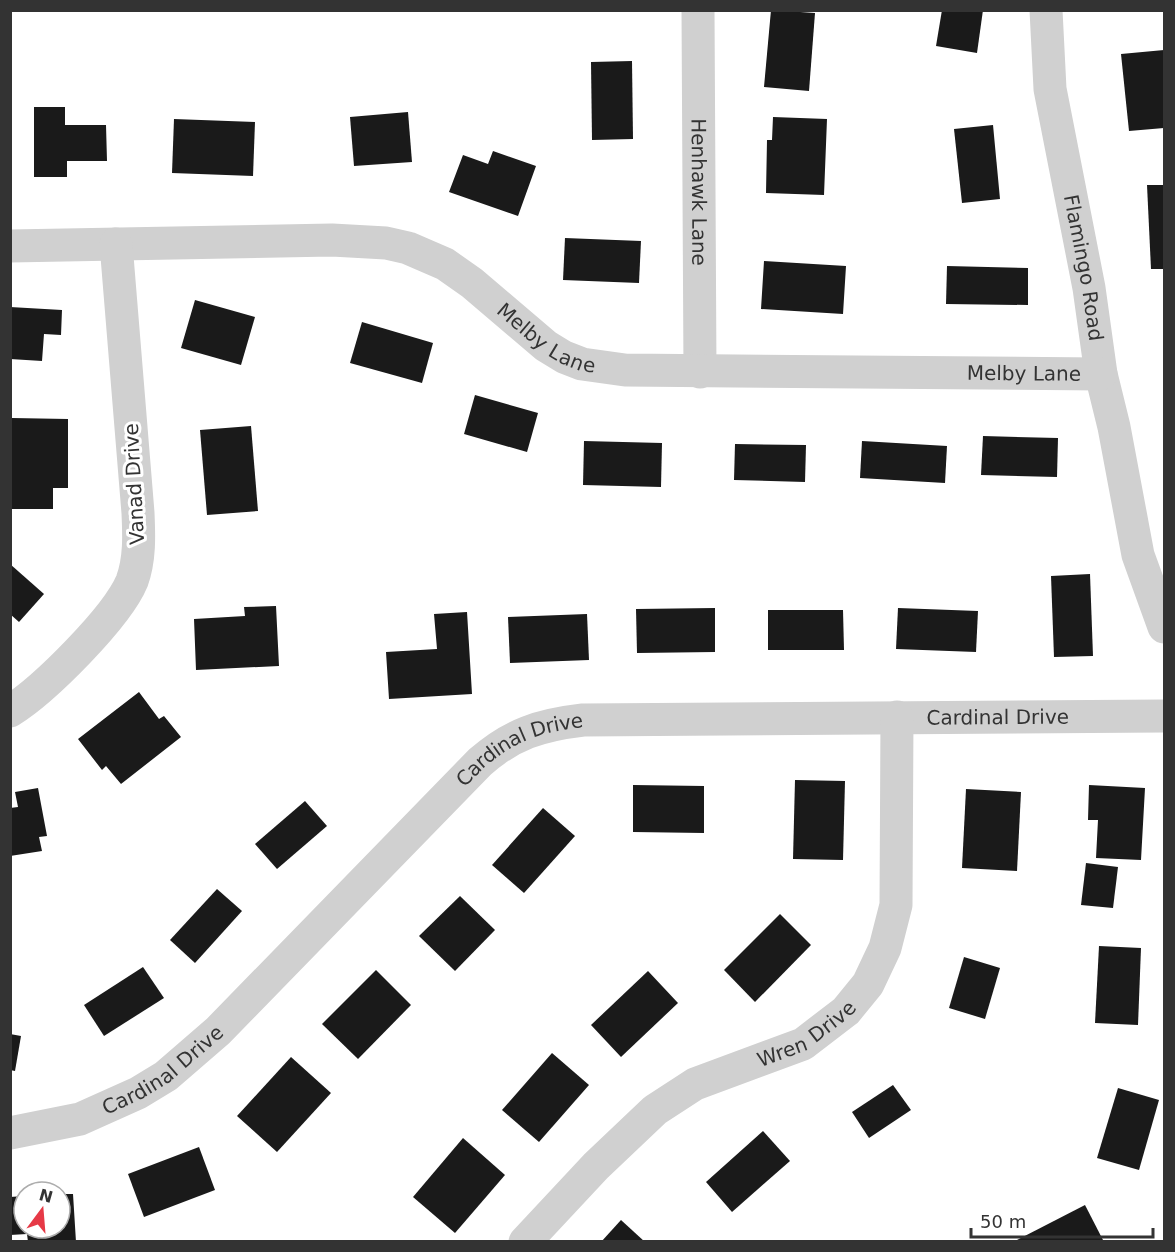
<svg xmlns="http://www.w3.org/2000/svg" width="1175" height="1252" font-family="'DejaVu Sans',sans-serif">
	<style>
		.building { fill: #1a1a1a }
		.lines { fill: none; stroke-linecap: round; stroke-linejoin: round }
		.minor { stroke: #d0d0d0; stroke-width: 33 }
		.labels { text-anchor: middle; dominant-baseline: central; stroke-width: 6; stroke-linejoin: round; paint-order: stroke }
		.street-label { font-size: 20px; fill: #333; stroke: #fff }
	</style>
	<rect width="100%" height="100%" fill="#fff"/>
	<!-- building -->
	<g class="building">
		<path d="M771 10 815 13 809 91 764 87Z"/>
		<path d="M942 10H983L977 53 936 46Z"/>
		<path d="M1164 50V128L1129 131 1121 54Z"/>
		<path d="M632 61 633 139 592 140 591 62Z"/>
		<path d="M34 107H65V125H106L107 161H67V177H34Z"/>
		<path d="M408 112 412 162 354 166 350 117Z"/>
		<path d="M773 117 827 119 824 195 766 193 767 140H772Z"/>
		<path d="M174 119 255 122 253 176 172 173Z"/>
		<path d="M993 125 1000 199 962 203 954 129Z"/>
		<path d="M493 151 536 166 518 216 449 192 463 155 488 164Z"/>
		<path d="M1147 185H1164V269H1151Z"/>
		<path d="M565 238 641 241 639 283 563 280Z"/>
		<path d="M764 261 846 266 843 314 761 309Z"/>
		<path d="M947 266 1028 268V305L946 304Z"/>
		<path d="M195 300 255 317 241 365 181 348Z"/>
		<path d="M10 307 62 310 61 335 44 334 42 361 10 359Z"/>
		<path d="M362 322 433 343 422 383 350 363Z"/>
		<path d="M475 395 538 413 527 452 464 434Z"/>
		<path d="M12 418 68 419V488H53V509H12Z"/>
		<path d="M251 426 258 511 207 515 200 430Z"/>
		<path d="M983 436 1058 438 1057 477 981 475Z"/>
		<path d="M584 441 662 443 661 487 583 485Z"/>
		<path d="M862 441 947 446 945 483 860 478Z"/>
		<path d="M735 444 806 445 805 482 734 480Z"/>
		<path d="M10 564 44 594 19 622 10 614Z"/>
		<path d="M1090 574 1093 656 1054 657 1051 576Z"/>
		<path d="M276 606 279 666 196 670 194 619 245 616 244 607Z"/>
		<path d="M715 608V652L637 653 636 609Z"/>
		<path d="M898 608 978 611 976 652 896 649Z"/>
		<path d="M768 610H843L844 650H768Z"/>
		<path d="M467 612 472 694 389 699 386 652 437 649 434 614Z"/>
		<path d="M587 614 589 660 510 663 508 617Z"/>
		<path d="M139 692 159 719 164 716 181 737 121 784 106 766 102 770 78 739Z"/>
		<path d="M795 780 845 781 843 860 793 859Z"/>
		<path d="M633 785 704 786V833L633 832Z"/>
		<path d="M1089 785 1145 788 1141 860 1096 858 1098 820H1088Z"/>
		<path d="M38 788 47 836 39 837 42 851 10 856V808L18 807 15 792Z"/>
		<path d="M966 789 1021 792 1017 871 962 868Z"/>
		<path d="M305 801 327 826 277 869 255 844Z"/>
		<path d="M543 808 575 836 524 893 492 865Z"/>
		<path d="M1086 863 1118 867 1113 908 1081 905Z"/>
		<path d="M217 889 242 911 195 963 170 940Z"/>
		<path d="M460 896 495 930 455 971 419 936Z"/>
		<path d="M780 914 811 945 755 1002 724 970Z"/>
		<path d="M1099 946 1141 948 1138 1025 1095 1023Z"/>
		<path d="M964 957 1000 968 985 1019 949 1008Z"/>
		<path d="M143 967 164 998 104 1036 84 1005Z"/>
		<path d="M376 970 411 1005 358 1059 322 1024Z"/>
		<path d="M648 971 678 1003 621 1057 591 1025Z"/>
		<path d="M10 1034 21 1036 15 1071 10 1070Z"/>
		<path d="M552 1053 589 1085 539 1142 502 1110Z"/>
		<path d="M291 1057 331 1093 277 1152 237 1116Z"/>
		<path d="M893 1085 911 1110 869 1138 852 1112Z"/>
		<path d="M1118 1088 1159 1100 1139 1170 1097 1158Z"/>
		<path d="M763 1131 790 1161 732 1212 706 1182Z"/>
		<path d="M463 1138 505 1175 455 1233 413 1197Z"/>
		<path d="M199 1147 215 1190 144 1217 128 1174Z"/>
		<path d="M60 1194H73L76 1242H28L27 1234 10 1235V1197L24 1196V1228H60Z"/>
		<path d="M1085 1205 1104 1242H1013Z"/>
		<path d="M621 1220 645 1242H601Z"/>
	</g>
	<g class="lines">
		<!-- minor -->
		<g class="minor">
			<path id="s1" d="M698 10 700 372"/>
			<path id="s2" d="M1046 10 1050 89 1089 288 1101 374 1114 427 1138 555 1164 627"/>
			<path id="s3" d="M10 246 332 240 386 243 408 248 445 264 472 283 546 346 564 357 582 364 625 370 1101 374"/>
			<path d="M10 711C44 690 117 617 132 581 140 559 139 535 138 513L116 244"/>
			<path id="s4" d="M10 1133 80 1119 138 1093 166 1076 218 1031 480 762C512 734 540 725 583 720L1164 716"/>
			<path id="s5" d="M525 1242 596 1166 655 1110 695 1084 803 1044 846 1011 868 984 885 948 896 905 897 717"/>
		</g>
	</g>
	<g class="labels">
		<!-- street labels -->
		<g class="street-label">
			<text stroke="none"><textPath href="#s1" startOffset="182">Henhawk Lane</textPath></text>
			<text stroke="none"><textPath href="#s2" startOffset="261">Flamingo Road</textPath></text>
			<text stroke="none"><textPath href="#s3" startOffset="566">Melby Lane</textPath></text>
			<text stroke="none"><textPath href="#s3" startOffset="1052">Melby Lane</textPath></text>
			<text transform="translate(134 484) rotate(-93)">Vanad Drive</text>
			<text stroke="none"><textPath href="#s4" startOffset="1140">Cardinal Drive</textPath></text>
			<text stroke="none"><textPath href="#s4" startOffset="654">Cardinal Drive</textPath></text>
			<text stroke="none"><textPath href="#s5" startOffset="356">Wren Drive</textPath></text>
			<text stroke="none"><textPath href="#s4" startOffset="168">Cardinal Drive</textPath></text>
		</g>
	</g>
	<!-- border -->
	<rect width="1175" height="1252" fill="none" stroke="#333333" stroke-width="24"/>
	<!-- north arrow -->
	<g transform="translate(42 1210) rotate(16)"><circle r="28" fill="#ffffff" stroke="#adadad" stroke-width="1.5"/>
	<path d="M0-4.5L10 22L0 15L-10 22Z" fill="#e63946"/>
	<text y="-9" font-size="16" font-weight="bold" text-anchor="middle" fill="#333333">N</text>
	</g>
	<!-- scale -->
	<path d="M971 1228v9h182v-9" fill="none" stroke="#333333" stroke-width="3"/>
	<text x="980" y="1228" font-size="18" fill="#333333" stroke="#ffffff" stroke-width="4.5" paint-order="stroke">50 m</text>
</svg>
